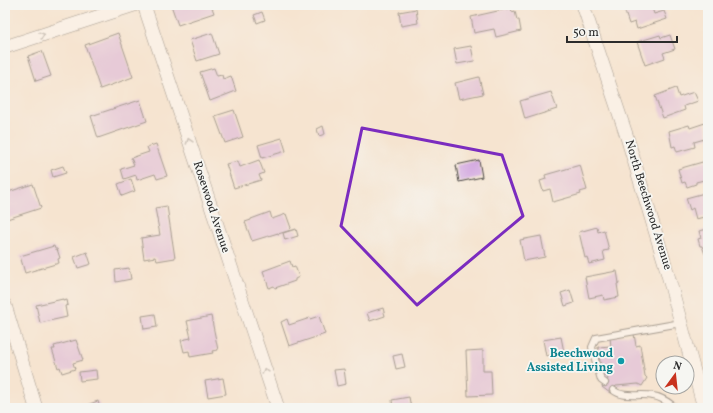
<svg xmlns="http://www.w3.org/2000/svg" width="713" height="413" font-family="Vollkorn,serif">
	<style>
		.building { fill: #d4aae0 }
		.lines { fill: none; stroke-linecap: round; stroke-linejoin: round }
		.service-casing { stroke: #494744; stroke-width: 8 }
		.minor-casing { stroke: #494744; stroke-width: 14 }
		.service { stroke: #fff; stroke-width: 6 }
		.minor { stroke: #fff; stroke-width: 13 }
		.oneway { stroke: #a0a0a0 }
		.marked { fill: none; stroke: #7b2cbf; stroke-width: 3; stroke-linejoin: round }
		.culture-dot { fill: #0f9aa8; stroke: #f6f6f2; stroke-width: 1.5 }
		.labels { text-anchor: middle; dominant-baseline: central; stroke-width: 3.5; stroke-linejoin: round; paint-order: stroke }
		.street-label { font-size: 12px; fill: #2b2b2b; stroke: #f6f6f2 }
		.culture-label { font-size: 12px; font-weight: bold; fill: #0d838f; stroke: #f6f6f2; text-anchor: end }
	</style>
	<rect width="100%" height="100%" fill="#f6f6f2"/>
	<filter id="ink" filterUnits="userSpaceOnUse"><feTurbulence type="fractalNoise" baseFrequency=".025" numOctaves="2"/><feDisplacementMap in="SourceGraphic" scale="8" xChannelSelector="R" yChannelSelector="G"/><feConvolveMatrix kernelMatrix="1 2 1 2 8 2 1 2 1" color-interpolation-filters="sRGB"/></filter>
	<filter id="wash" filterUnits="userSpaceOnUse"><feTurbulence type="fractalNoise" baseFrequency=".012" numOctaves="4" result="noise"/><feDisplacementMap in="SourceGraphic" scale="16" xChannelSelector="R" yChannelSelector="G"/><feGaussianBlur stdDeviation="0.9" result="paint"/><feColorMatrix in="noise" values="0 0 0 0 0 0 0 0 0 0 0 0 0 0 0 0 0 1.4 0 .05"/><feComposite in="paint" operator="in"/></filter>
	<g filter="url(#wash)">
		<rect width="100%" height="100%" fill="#f5e4d0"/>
		<g id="blocks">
			<!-- building -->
			<g class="building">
				<path d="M171 5H211L214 13 178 25Z"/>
				<path d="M636 5H649L650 9 652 8 654 14 664 11 667 19 637 29 635 22 629 24 624 9Z"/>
				<path d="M511 8 512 12 515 11 517 20H519L521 31 496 37 494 29 474 33 471 17Z"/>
				<path d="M416 9 418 23 401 26 399 12Z"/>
				<path d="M262 12 265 20 257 23 254 15Z"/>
				<path d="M118 33 133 77 100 89 85 45Z"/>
				<path d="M212 33 219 54 197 61 190 40Z"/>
				<path d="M660 35 661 38 670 35 675 49 663 53 665 58 645 65 637 42Z"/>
				<path d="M471 46 474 61 457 64 454 49Z"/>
				<path d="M42 51 51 76 36 81 28 56Z"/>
				<path d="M214 68 217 76 222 75 223 79 231 76 236 91 210 101 200 72Z"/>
				<path d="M479 77 483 94 459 99 455 83Z"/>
				<path d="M676 88 679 97 694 92 698 101 684 106 685 110 663 118 655 96Z"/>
				<path d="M551 92 557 109 525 119 520 101Z"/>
				<path d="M140 100 147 121 98 138 91 116Z"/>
				<path d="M234 110 243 137 225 143 215 116Z"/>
				<path d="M705 123 708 133V138L694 142 695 147 677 152 675 146 672 147 669 131 689 125 690 128Z"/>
				<path d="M323 126 325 134 319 136 317 129Z"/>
				<path d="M282 138 286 151 262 158 258 145Z"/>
				<path d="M156 144 167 176 157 179 155 174 137 180 136 175 124 179 121 169 134 165 131 158 149 152 147 147Z"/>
				<path d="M259 160 264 173 259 175 261 180 234 188 226 164 238 161 240 167Z"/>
				<path d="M479 160 482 177 459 182 456 165Z"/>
				<path d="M706 161 708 168V179L696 182V184L687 187 685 182 682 183 678 169Z"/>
				<path d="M580 165 587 190 580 192 581 194 553 202 550 189 543 191 540 181 546 179 545 175Z"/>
				<path d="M63 166 66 173 53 177 51 170Z"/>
				<path d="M131 179 135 191 122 196 118 184Z"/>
				<path d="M33 184 41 208 7 219 5 214V202H7L5 193Z"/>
				<path d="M708 192V216L696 219 693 208 690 210 686 198Z"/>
				<path d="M167 206 175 258 157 261 156 258H155V257L144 259 141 238 160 235 155 208Z"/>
				<path d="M270 212 272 219 286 214 291 228 290 229 291 230 278 234V233L252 241 245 222 251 220V219Z"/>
				<path d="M597 227 598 232 604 230 609 250 603 251 605 260 589 264 587 257 585 258 579 232Z"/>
				<path d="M296 229 298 236 285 240 283 233Z"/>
				<path d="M708 229V253L705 254 702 246H700L698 239 701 238 699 231Z"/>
				<path d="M541 236 545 257 524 261 520 240Z"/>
				<path d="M54 246 55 249H57L60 258 58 259 59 263 25 273 20 256Z"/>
				<path d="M87 252 91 264 78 268 74 257Z"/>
				<path d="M290 261 292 267 295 266 299 277 295 279V281L275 288 274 286 269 288 263 271Z"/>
				<path d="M129 268 131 279 116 282 115 270Z"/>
				<path d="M617 271 619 283 617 284 619 297 604 300 603 295 589 298 585 277Z"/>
				<path d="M570 290 574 303 565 306 561 293Z"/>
				<path d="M63 299V301L67 300 68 305 65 306 67 317 40 323 36 305Z"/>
				<path d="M383 308 385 316 370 321 367 313Z"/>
				<path d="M155 314 157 327 144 329 142 316Z"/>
				<path d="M211 316 218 350 212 351 213 353 190 357 189 351 184 352 181 340 191 338 187 321Z"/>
				<path d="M319 316 325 334 289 346 281 322 287 319 289 325 310 318V319Z"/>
				<path d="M634 334 636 346 640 345 645 376 647 378 642 386 638 384 616 386 610 393 602 387 608 379 607 376 602 377 598 347 611 346 610 338Z"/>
				<path d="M561 337 564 352 546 356 543 340Z"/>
				<path d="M76 340 83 360 73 363 75 369 62 373 60 367 58 368 52 349H55L54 346Z"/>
				<path d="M483 350V371H491L492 395 468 396 466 351Z"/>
				<path d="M402 354 405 367 396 369 393 356Z"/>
				<path d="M344 369 346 384 337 386 334 370Z"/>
				<path d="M96 370 97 379 80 381 79 372Z"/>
				<path d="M223 378 226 394 208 397 205 381Z"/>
				<path d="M409 397 411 408H393L392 400Z"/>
				<path d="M98 401 100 408H81V407Z"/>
			</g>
		</g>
	</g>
	<g filter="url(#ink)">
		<use href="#blocks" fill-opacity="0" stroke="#494744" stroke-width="1"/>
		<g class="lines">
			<!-- service casing -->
			<g class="service-casing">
				<g id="service">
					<path d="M605 383 601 380 594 356 592 347 596 338 681 323"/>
					<path d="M613 390C624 399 640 393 653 396 662 397 669 403 676 408"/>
				</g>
			</g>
			<!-- minor casing -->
			<g class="minor-casing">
				<g id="minor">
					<path d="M144 5 278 408"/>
					<path d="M583 5 626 134 665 264 704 408"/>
					<path d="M5 47 134 5"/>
					<path d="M5 305 36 408"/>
				</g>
			</g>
			<!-- service -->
			<use href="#service" class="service"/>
			<!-- minor -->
			<use href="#minor" class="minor"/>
		</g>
		<!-- one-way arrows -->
		<defs><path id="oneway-chevron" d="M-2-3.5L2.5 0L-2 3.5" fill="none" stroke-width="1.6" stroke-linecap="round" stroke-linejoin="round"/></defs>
		<g class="oneway">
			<use href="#oneway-chevron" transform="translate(42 35) rotate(-18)"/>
			<use href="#oneway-chevron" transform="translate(189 141) rotate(-108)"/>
			<use href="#oneway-chevron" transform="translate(265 371) rotate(-108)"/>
		</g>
	</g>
	<!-- marked area -->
	<path d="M0 0H713V413H0ZM362 128 502 155 523 216 417 305 341 226Z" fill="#f5e4d0" fill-opacity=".55" fill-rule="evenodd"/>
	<path class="marked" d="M362 128 502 155 523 216 417 305 341 226Z"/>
	<!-- markers -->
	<circle class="culture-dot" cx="621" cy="361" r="4"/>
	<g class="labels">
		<!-- street labels -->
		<g class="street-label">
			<text transform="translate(648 205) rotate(73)">North Beechwood Avenue</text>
			<text transform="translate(211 207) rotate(72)">Rosewood Avenue</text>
		</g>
		<!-- culture labels -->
		<g class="culture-label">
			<text x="613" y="354">Beechwood<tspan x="613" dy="14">Assisted Living</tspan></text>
		</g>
	</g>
	<!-- margin -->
	<rect width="713" height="413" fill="none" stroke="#f6f6f2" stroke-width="20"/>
	<!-- north arrow -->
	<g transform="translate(675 375) rotate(15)"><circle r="19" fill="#f6f6f2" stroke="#a5a5a2"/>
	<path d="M0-3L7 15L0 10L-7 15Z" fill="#c8321e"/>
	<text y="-6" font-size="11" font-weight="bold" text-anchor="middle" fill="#2b2b2b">N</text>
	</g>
	<!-- scale -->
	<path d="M567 36v6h110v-6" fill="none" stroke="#2b2b2b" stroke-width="2"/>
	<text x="573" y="36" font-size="12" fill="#2b2b2b" stroke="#f6f6f2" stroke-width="3" paint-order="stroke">50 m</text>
</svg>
